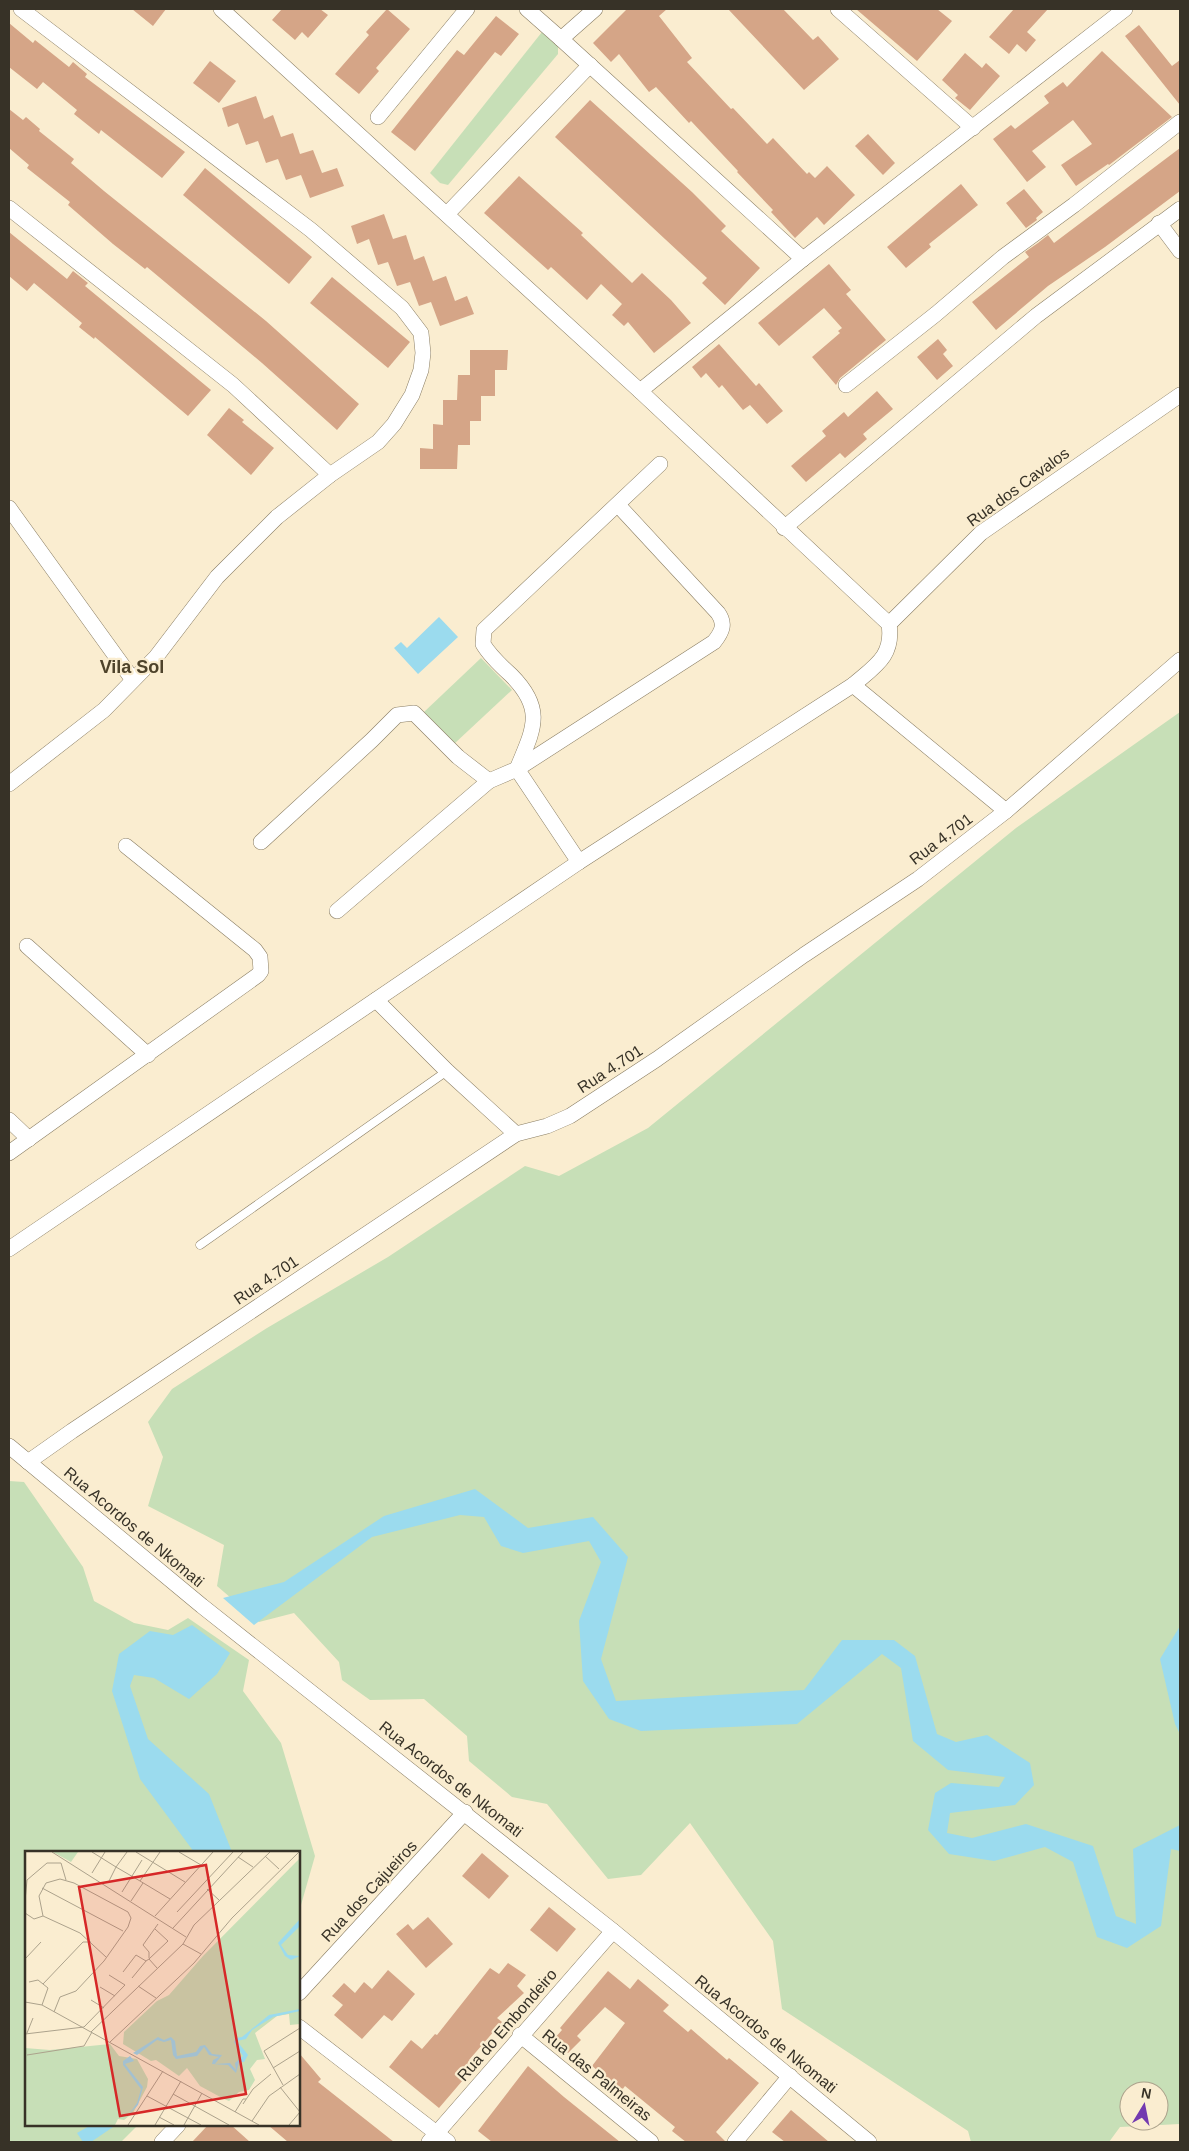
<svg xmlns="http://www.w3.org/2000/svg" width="1189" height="2151" font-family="Helvetica,sans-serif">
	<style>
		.green { fill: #c7dfb7; fill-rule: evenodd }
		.water { fill: #9bdbee }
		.building { fill: #d5a587 }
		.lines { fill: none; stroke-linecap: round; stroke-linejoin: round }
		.lane-casing { stroke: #8a7e64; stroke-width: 9 }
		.street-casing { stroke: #8a7e64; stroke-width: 16 }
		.lane { stroke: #fff; stroke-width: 8 }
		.street { stroke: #fff; stroke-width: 15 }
		.labels { text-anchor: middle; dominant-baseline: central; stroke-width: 4.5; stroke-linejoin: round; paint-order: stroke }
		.street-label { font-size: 16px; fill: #373227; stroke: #faedd0 }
		.neighbourhood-label { font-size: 18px; font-weight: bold; fill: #4e432b; stroke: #faedd0 }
		.inset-road { fill: none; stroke: #aca28c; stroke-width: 1 }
		.view { fill: #d62828; fill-opacity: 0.15; stroke: #d62828; stroke-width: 2.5 }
		.inset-edge { fill: none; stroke: #373227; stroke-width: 2.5 }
	</style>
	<rect width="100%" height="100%" fill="#faedd0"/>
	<!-- green -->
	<g class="green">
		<path d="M542 32 558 46V54L448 185 440 183 430 173Z"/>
		<path d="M481 658 512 690 454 744 424 712Z"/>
		<path d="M1180 712V2124L1120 2127 1109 2142H971L968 2131 782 2009 773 1941 690 1823 641 1875 608 1879 547 1804 512 1797 469 1761 467 1736 424 1699 370 1700 342 1680 339 1662 294 1613 259 1622 217 1586 224 1545 148 1506 163 1457 148 1422 172 1389 267 1328 388 1257 525 1166 559 1176 648 1128 1016 828ZM1129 2091H1159V2121H1129Z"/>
		<path d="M9 1481 24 1482 83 1567 94 1601 134 1623 168 1630 188 1618 249 1660 243 1691 281 1743 315 1856 299 1912V1852H26V2125H138L121 2142H9Z"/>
	</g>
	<!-- water -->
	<g class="water">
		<path d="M439 617 458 637 418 674 394 648 401 642 407 648Z"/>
		<path d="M475 1489 528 1528 593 1517 628 1557 601 1659 616 1701 804 1690 842 1640H894L915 1656 937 1734 956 1742 987 1735 1030 1763 1034 1785 1015 1805 950 1813 947 1833 972 1838 1026 1824 1093 1846 1116 1916 1136 1924 1133 1849 1180 1825V1851L1171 1849 1161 1926 1127 1948 1097 1937 1073 1862 1045 1847 994 1861 949 1854 928 1830 935 1793 951 1783 999 1787 1005 1777 948 1770 913 1741 901 1668 882 1654 797 1724 641 1731 609 1719 583 1681 579 1621 601 1562 589 1541 523 1553 501 1546 484 1517 460 1515 372 1537 254 1625 223 1598 284 1582 384 1516Z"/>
		<path d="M192 1625 230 1653 217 1674 189 1699 154 1678 134 1675 130 1686 148 1739 209 1794 232 1852H194L140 1779 112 1691 119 1654 150 1631 173 1635Z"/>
		<path d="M1180 1626V1734L1175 1724 1160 1659Z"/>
		<path d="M91 2125H116L91 2142H83L77 2133Z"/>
	</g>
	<!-- building -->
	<g class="building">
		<path d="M132 9H166L153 26Z"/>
		<path d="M282 9H320L328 15 308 38 302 32 295 40 272 20Z"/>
		<path d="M387 9 410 29 376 68 379 71 359 94 335 74 369 35 366 32Z"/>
		<path d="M627 9H667L659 16 692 58 687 62 731 109 733 108 767 144 773 138 807 174 809 172 815 178 827 166 855 195 824 225 817 217 795 238 771 212 773 210 737 172 738 171 691 121 689 123 656 87 649 92 619 54 611 62 593 43Z"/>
		<path d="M728 9H783L813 40 818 36 839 59 804 90Z"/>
		<path d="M856 9H937L952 21 917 61Z"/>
		<path d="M1014 9H1048L1027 32 1036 40 1026 52 1017 44 1009 54 989 37Z"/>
		<path d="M496 16 519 34 501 56 495 52 415 151 391 132 457 50 464 55Z"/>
		<path d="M9 23 33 43 35 40 69 67 73 62 87 74 85 77 185 152 162 178 101 130 99 134 74 114 77 110 43 82 37 89 9 67Z"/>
		<path d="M1139 25 1172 66 1180 60V105L1125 36Z"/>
		<path d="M1102 51 1172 117 1109 165 1108 164 1076 186 1061 165 1092 144 1073 120 1032 151 1046 167 1027 182 993 139 1011 125 1015 129 1049 103 1044 96 1063 82 1067 87Z"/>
		<path d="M965 53 982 68 986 63 1000 76 970 110 955 98 958 95 942 80Z"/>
		<path d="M210 61 236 81 219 103 193 83Z"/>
		<path d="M256 96 264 119 273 115 281 137 293 133 300 154 313 150 322 173 337 168 344 186 310 198 301 175 286 180 278 159 266 163 258 141 246 145 238 123 228 127 222 108Z"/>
		<path d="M590 100 692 192 726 226 721 231 760 268 725 305 702 283 707 278 555 137Z"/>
		<path d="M9 109 23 120 26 117 40 129 39 131 74 159 71 163 104 191 266 321 359 404 337 430 262 363 147 267 145 269 113 244 68 205 70 202 27 168 29 165 9 148Z"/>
		<path d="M868 134 895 163 883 175 855 146Z"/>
		<path d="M1180 148V191L1105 247 1048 286 996 330 972 302 1029 257 1025 252 1038 243 1048 235 1054 243Z"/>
		<path d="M205 168 312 257 289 284 183 195Z"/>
		<path d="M519 176 583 233 581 235 632 283 642 273 671 300 691 323 654 353 628 322 624 326 612 315 622 304 601 284 587 300 551 267 548 270 484 213Z"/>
		<path d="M961 184 978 205 929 244 931 247 906 268 887 247Z"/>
		<path d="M1024 189 1043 212 1036 218 1037 220 1026 228 1006 203Z"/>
		<path d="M384 214 393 239 406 235 414 260 424 256 433 281 446 276 455 301 467 296 474 314 440 326 431 302 419 306 410 282 397 286 388 262 378 265 369 239 357 244 351 226Z"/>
		<path d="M9 232 67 279 73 271 88 283 85 286 211 390 188 416 95 337 94 339 79 327 82 323 34 283 27 291 9 276Z"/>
		<path d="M829 264 851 290 846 294 886 340 840 378 836 385 812 357 840 333 838 331 842 328 824 308 779 346 758 323Z"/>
		<path d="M332 277 410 342 388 368 310 303Z"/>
		<path d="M938 339 947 350 943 354 953 366 937 380 917 357Z"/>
		<path d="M719 344 756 386 759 383 783 411 767 424 750 405 743 410 722 385 719 388 706 373 701 378 692 367Z"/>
		<path d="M470 350H508L507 370H495V396H481V421H470V445H458L457 469H420V448L433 449V424L443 425V400H457L458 375H470Z"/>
		<path d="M877 391 893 409 863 434 867 439 845 458 840 453 806 482 791 466 826 436 822 431 844 412 848 417Z"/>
		<path d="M229 408 244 420 242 422 274 448 251 475 207 435Z"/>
		<path d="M482 1853 509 1876 489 1899 462 1876Z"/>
		<path d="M549 1907 576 1929 557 1952 530 1930Z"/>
		<path d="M428 1917 453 1944 426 1968 396 1934 408 1924 413 1930Z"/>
		<path d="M508 1963 526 1975 517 1986 524 1993 497 2018 502 2022 469 2060 475 2066 439 2108 389 2067 411 2040 422 2049 435 2034 437 2035 490 1968 499 1974Z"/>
		<path d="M388 1970 415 1994 392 2021 384 2015 362 2039 334 2015 343 2005 332 1996 344 1983 355 1993 364 1982 372 1989Z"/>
		<path d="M608 1971 630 1989 638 1979 669 2005 663 2011 688 2032 691 2029 727 2060 729 2058 759 2083 716 2132 726 2142H686L672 2131 675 2127 625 2086 622 2090 592 2066 625 2023 605 2007 577 2036 581 2040 568 2053 554 2039 562 2030 560 2028Z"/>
		<path d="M299 2053 321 2079 318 2082 394 2142H288L268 2125H299Z"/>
		<path d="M528 2066 564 2097 620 2142H492L478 2131Z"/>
		<path d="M791 2110 829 2142H785L772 2132Z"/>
		<path d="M208 2125H231L250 2142H192Z"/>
	</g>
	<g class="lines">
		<!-- lane casing -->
		<g class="lane-casing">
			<path id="lane" d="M200 1245 447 1071"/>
		</g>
		<!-- street casing -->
		<g class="street-casing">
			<g id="street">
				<path d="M527 9 561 39 595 9"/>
				<path d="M838 9 973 128"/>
				<path d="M561 39 803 259"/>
				<path d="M378 117 467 9"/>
				<path d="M9 208 233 385 330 475"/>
				<path d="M448 213 590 65"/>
				<path d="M1159 223 1180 251"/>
				<path d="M846 385 936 314 1003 257 1074 205 1180 122"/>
				<path d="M640 391 803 259 1125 9"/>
				<path d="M9 508 133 680"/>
				<path d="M784 528 1036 316 1180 209"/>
				<path d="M889 624 981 533 1180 395"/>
				<path d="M853 685 1006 811"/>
				<path d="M517 769C533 730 546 710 511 675 501 666 490 656 483 644L484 630 660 464"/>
				<path d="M517 769 579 862"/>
				<path d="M9 784 104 710 156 657 217 577 277 517 330 475 378 442 394 424 412 395 421 370 423 353 421 333 402 308 311 230 21 9"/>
				<path d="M261 842 372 740 397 715 414 713 458 757 489 781 517 769 714 642C722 632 726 624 718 613L618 505"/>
				<path d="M337 911 489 781"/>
				<path d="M27 946 148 1055"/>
				<path d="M376 1000 447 1071 516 1134"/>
				<path d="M9 1120 29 1139"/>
				<path d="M9 1153 258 975 261 971 260 957 255 950 126 846"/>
				<path d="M9 1249 579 862 853 685C875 666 894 656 889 624L640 391 221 9"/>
				<path d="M9 1446 202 1606 613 1931 869 2142"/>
				<path d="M28 1462 72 1431 516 1134 547 1126 570 1116 657 1059 804 955 918 879 1006 811 1180 660"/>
				<path d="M299 1993 465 1812"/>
				<path d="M299 2027 448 2142"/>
				<path d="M520 2035 651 2142"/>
				<path d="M162 2142 178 2125"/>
				<path d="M429 2142 613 1931"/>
				<path d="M735 2142 790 2076"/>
			</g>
		</g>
		<!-- lane -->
		<use href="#lane" class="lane"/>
		<!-- street -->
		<use href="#street" class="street"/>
	</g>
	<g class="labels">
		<!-- street labels -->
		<g class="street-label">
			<text transform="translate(1018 487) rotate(-36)">Rua dos Cavalos</text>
			<text transform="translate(941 839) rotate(-37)">Rua 4.701</text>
			<text transform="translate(610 1069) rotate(-33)">Rua 4.701</text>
			<text transform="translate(266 1280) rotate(-34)">Rua 4.701</text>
			<text transform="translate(134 1527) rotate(40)">Rua Acordos de Nkomati</text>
			<text transform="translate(451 1779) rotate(38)">Rua Acordos de Nkomati</text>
			<text transform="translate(369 1891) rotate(-47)">Rua dos Cajueiros</text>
			<text transform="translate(507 2025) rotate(-49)">Rua do Embondeiro</text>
			<text transform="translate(766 2034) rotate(39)">Rua Acordos de Nkomati</text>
			<text transform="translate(597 2075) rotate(39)">Rua das Palmeiras</text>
		</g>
		<!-- neighbourhood labels -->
		<g class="neighbourhood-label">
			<text x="132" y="667">Vila Sol</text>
		</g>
	</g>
	<!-- overview -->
	<g transform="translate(25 1851)">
		<rect width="275" height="275" fill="#faedd0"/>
		<path d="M28 1H53L46 11ZM275 7V173L265 174 264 163 252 165 230 182 240 208 232 209 225 218 230 229 224 239 214 241 204 250 199 248 175 235 162 217 154 225 131 209 126 210 98 193 99 181 132 150 144 144 178 105ZM85 193 94 205 112 208 123 228 122 236 108 262 99 269 93 268 90 274H0V197L25 199Z" fill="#c7dfb7"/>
		<path d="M275 68V75L256 94 263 104 275 105 266 109 260 105 253 92ZM275 158V160L248 166 227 179 221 188 212 190 223 204 219 211H214L211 222 203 214 187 213 188 209 194 206 184 204 179 196 172 205 151 208 148 204 146 189 139 191 132 189 112 204 108 202 133 186 139 189 146 186 150 190 152 205 171 201 175 195 180 194 187 203 197 204 190 213 205 212 211 219 210 212 218 205 209 191 211 187 217 186 244 164ZM105 205 109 210 100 213 118 236 113 254 104 263 112 252 116 238 98 214V210Z" fill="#9bdbee"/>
		<path class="inset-road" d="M27 1 161 86M67 1 91 16 102 1M111 1 160 31M154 1 176 14M240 5 254 18M213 6 228 16M67 22 80 1M115 30 145 48M83 32 91 16 115 30 135 1M17 37 98 80M182 38 194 49M97 41 117 9M0 50 2 29 22 12H36L41 29M106 50 118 32M152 61 208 1M0 62 9 68 18 65M130 65 188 1M148 77 218 1M158 93 176 103M124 107V101L118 94 133 73M0 108 16 91M124 108 143 90 130 78M98 121 111 104 121 110 124 108 132 117M107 127 121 110M4 131 13 129 23 137 17 154M18 133 58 91H66M113 135 131 147M75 136 90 145M66 149 79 157M0 151 17 154 234 274M29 161 35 146 51 140 79 110 103 76 106 67 103 61 49 32 35 28 21 32 14 45 18 65 55 82 81 106M66 181 158 93 169 74 245 1M2 182 8 167M0 183 59 176 100 134 84 124M85 191 169 112 207 67 274 1M2 204 59 195 67 181M248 217 275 200M258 234 239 200 275 177M255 236 275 261M148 243 204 274M122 245 176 274M218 253 228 238 246 223M210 261 218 248H221M134 266 149 274M227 270 244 245 275 223M103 274 138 220M130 274 156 230M159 274 177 242M264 274 275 261"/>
		<path class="view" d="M181 14 221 243 95 265 54 36Z"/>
		<rect width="275" height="275" class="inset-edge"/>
	</g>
	<!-- border -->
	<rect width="1189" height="2151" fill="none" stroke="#373227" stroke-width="20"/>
	<!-- north arrow -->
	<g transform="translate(1144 2106) rotate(10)"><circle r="24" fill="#faedd0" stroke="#aca28c"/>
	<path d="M0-4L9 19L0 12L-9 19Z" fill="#733ab0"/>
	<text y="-8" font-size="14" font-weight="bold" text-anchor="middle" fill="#373227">N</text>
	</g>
</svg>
